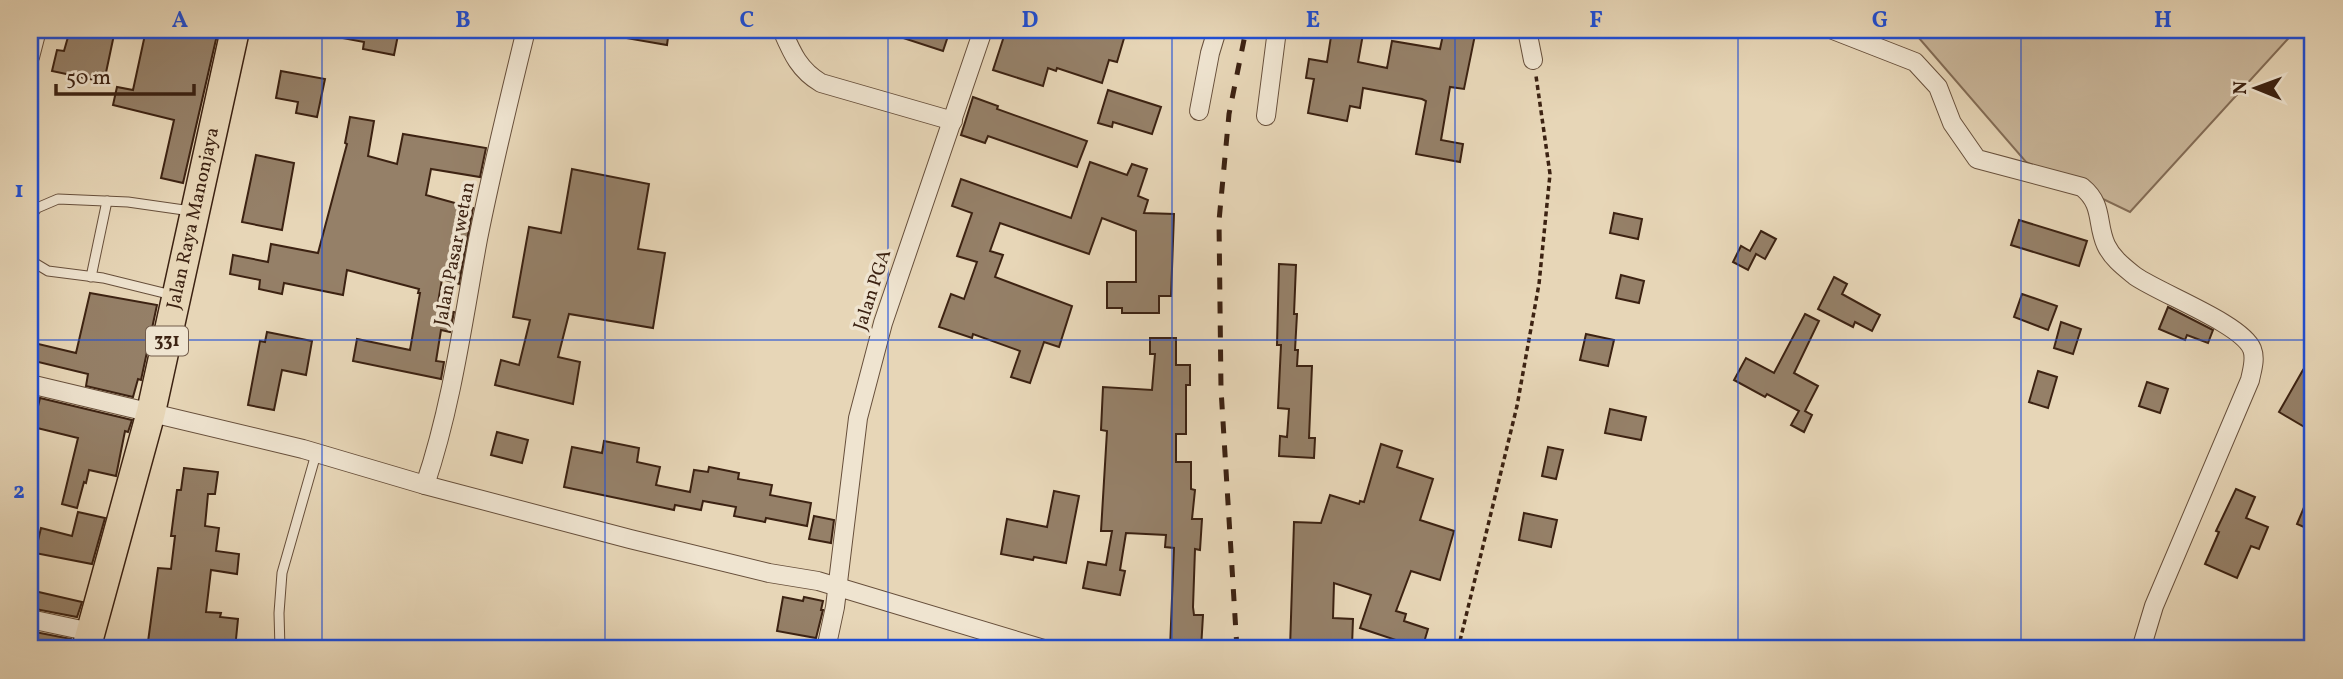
<svg xmlns="http://www.w3.org/2000/svg" width="2343" height="679" font-family="Vollkorn,serif">
	<style>
		.green { fill: #cab79b; stroke: #836c56; stroke-width: 2 }
		.building { fill: #958068; stroke: #3c2212; stroke-width: 2 }
		.lines { fill: none; stroke-linecap: round; stroke-linejoin: round }
		.lane-casing { stroke: #674f3b; stroke-width: 11 }
		.street-casing { stroke: #674f3b; stroke-width: 20 }
		.primary-casing { stroke: #3c2212; stroke-width: 31 }
		.path { stroke: #3c2212; stroke-width: 3.5; stroke-dasharray: 5 3.5; stroke-linecap: butt }
		.lane { stroke: #efe4d0; stroke-width: 9 }
		.street { stroke: #efe4d0; stroke-width: 18 }
		.primary { stroke: #e7d6b7; stroke-width: 28 }
		.rail { stroke: #3c2212; stroke-width: 5; stroke-dasharray: 12 12; stroke-linecap: butt }
		.grid { fill: none; stroke: #1d4ed8; stroke-width: 2; stroke-opacity: 0.55 }
		.labels { text-anchor: middle; dominant-baseline: central; stroke-width: 7; stroke-linejoin: round; paint-order: stroke }
		.shield { fill: #efe4d0; stroke: #725c4b; stroke-width: 2 }
		.shield-label { font-size: 18px; font-weight: bold; fill: #3c2212 }
		.street-label { font-size: 19px; fill: #3c2212; stroke: #efe4d0 }
		.neatline { fill: none; stroke: #1d4ed8; stroke-width: 2.5 }
		.grid-label { font-size: 23px; text-anchor: middle; font-weight: bold; fill: #1d4ed8 }
	</style>
	<rect width="100%" height="100%" fill="#e7d6b7"/>
	<filter id="stains"><feTurbulence type="fractalNoise" baseFrequency=".00286" numOctaves="4"/><feColorMatrix values="0 0 0 0 .2 0 0 0 0 .09 0 0 0 0 .02 0 0 0 .5 -.17"/></filter>
	<radialGradient id="worn" r=".72"><stop offset=".6" stop-color="#630" stop-opacity="0"/><stop offset="1" stop-color="#630" stop-opacity=".3"/></radialGradient>
	<!-- green -->
	<path class="green" d="M1912 30H2296L2130 212 2026 162Z"/>
	<!-- building -->
	<g class="building">
		<path d="M70 30H115L104 82 52 71 57 50 64 51Z"/>
		<path d="M146 30H203L202 32 217 35 183 183 161 178 174 120 113 105 117 87 133 90Z"/>
		<path d="M338 30H399L394 55 363 49 364 42 337 37Z"/>
		<path d="M627 30H669L667 45 626 38Z"/>
		<path d="M888 30H950L943 51 888 33Z"/>
		<path d="M1006 30 1019 35 1021 30H1108L1125 35 1117 62 1109 60 1102 83 1057 68 1056 71 1048 68 1043 86 993 70Z"/>
		<path d="M1332 30 1363 34 1358 62 1387 68 1392 41 1440 49 1444 30H1476L1464 89 1450 87 1441 140 1463 144 1460 162 1416 154 1426 101 1422 99 1363 88 1360 108 1350 106 1347 121 1308 113 1314 79 1306 78 1309 59 1327 62Z"/>
		<path d="M281 71 325 79 317 117 296 113 298 102 276 98Z"/>
		<path d="M1108 90 1161 107 1152 134 1113 122 1112 127 1098 123Z"/>
		<path d="M973 97 998 106 997 109 1087 141 1077 167 988 136 985 143 961 135Z"/>
		<path d="M350 117 374 121 368 156 397 164 403 134 486 148 480 177 431 169 426 195 473 208 459 284 442 279 437 309 454 312 450 332 441 330 436 361 444 362 441 379 353 361 357 339 410 350 420 293H418L419 289 347 270 343 295 284 283 282 294 259 289 260 280 230 274 233 255 268 262 271 244 318 253 347 144 345 143Z"/>
		<path d="M256 155 294 163 282 230 242 222Z"/>
		<path d="M1090 162 1127 175 1132 164 1147 169 1138 196 1148 200 1144 213 1174 214 1171 296H1159V313H1122V308H1107V282H1136V231L1102 218 1089 254 1000 223 990 251 1003 255 995 277 1072 306 1059 347 1044 342 1030 383 1011 377 1020 351 973 334 972 338 939 327 951 294 964 299 977 262 957 256 972 213 952 206 961 179 1071 218Z"/>
		<path d="M572 169 649 184 638 249 665 253 653 328 569 314 558 357 580 362 573 404 495 385 501 360 519 365 530 320 513 317 529 227 561 233Z"/>
		<path d="M1614 213 1642 219 1638 239 1610 233Z"/>
		<path d="M2019 220 2087 241 2079 266 2011 245Z"/>
		<path d="M1761 231 1776 239 1765 259 1756 254 1748 270 1733 262 1741 246 1750 251Z"/>
		<path d="M1279 264 1296 265 1294 314H1297L1295 350H1298L1297 366H1312L1309 438H1315L1314 458 1279 456 1280 436 1287 437 1289 409 1278 408 1281 345H1277Z"/>
		<path d="M1621 275 1644 281 1639 303 1616 298Z"/>
		<path d="M1834 277 1847 284 1842 294 1880 315 1872 331 1855 322 1853 327 1818 309Z"/>
		<path d="M90 293 157 305 141 380 138 379 133 397 86 386 88 374 30 360V342L76 353Z"/>
		<path d="M2022 294 2057 306 2048 330 2014 317Z"/>
		<path d="M2168 307 2213 330 2208 343 2187 335 2185 340 2159 329Z"/>
		<path d="M1805 314 1819 321 1794 373 1818 386 1805 411 1812 415 1804 432 1791 425 1799 411 1767 394 1765 397 1734 380 1746 358 1774 373Z"/>
		<path d="M2061 322 2081 329 2073 354 2054 348Z"/>
		<path d="M267 332 312 341 306 375 282 370 274 410 248 405 260 341 265 342Z"/>
		<path d="M1586 334 1614 340 1608 366 1580 360Z"/>
		<path d="M1150 338H1176V365H1190V385H1186V434H1176V462H1191V489L1195 490 1192 519H1202L1200 550 1195 549 1193 607 1194 615H1203L1201 649H1170L1174 548 1165 547 1166 535 1126 533 1120 570 1125 571 1120 595 1083 588 1088 562 1106 565 1112 531H1101L1107 431 1101 430 1103 387 1152 390 1155 354H1150Z"/>
		<path d="M2303 370 2313 376V432L2279 412Z"/>
		<path d="M2038 371 2057 377 2048 408 2029 402Z"/>
		<path d="M2147 382 2168 389 2160 413 2139 406Z"/>
		<path d="M40 398 132 420 128 432 125 431 116 476 89 470 86 483 84 482 77 508 62 504 78 438 33 427Z"/>
		<path d="M1610 409 1646 417 1641 440 1605 433Z"/>
		<path d="M497 432 528 440 522 463 491 455Z"/>
		<path d="M604 441 639 448 637 462 660 467 656 485 690 492 694 470 708 472 709 467 739 473 738 479 772 485 770 495 811 503 807 526 766 518 765 522 734 516 736 507 703 501 701 510 675 505 674 510 564 487 572 447 602 453Z"/>
		<path d="M1381 444 1402 451 1397 467 1433 479 1420 520 1454 531 1440 580 1411 571 1396 611 1406 614 1404 621 1428 629 1422 649H1406L1408 644 1360 628 1371 595 1334 583 1333 618 1353 619 1352 646 1308 644V649H1290L1294 522 1321 523 1330 495 1359 504 1360 501 1364 502Z"/>
		<path d="M1548 447 1563 450 1556 479 1542 476Z"/>
		<path d="M184 468 218 472 215 494H208L205 526 219 528 216 551 239 554 237 574 211 570 206 612 221 613 220 617 238 619 235 649H147L158 568 171 569 175 536H171L177 490H181Z"/>
		<path d="M2313 486V531L2297 524Z"/>
		<path d="M2236 489 2255 497 2246 518 2268 527 2259 549 2251 546 2237 578 2205 564 2219 532 2216 531Z"/>
		<path d="M1054 491 1079 496 1066 563 1034 557 1033 560 1001 554 1007 519 1047 527Z"/>
		<path d="M78 512 105 518 92 564 35 553 41 528 72 536Z"/>
		<path d="M1524 513 1557 520 1551 547 1519 540Z"/>
		<path d="M814 516 834 520 831 543 809 539Z"/>
		<path d="M30 590 82 602 77 617 30 608Z"/>
		<path d="M783 597 803 601 804 597 823 601 821 610H823L816 638 777 631Z"/>
		<path d="M30 631 71 639 70 649H30Z"/>
	</g>
	<g class="lines">
		<!-- lane casing -->
		<g class="lane-casing">
			<g id="lane">
				<path d="M30 217 37 208 58 199 128 202 191 211"/>
				<path d="M30 257 33 262 48 271 103 278 172 295"/>
				<path d="M91 277 107 201"/>
				<path d="M280 649 279 613 282 573 316 454"/>
			</g>
		</g>
		<!-- street casing -->
		<g class="street-casing">
			<g id="street">
				<path d="M782 30C792 53 799 70 821 83L953 121"/>
				<path d="M1527 30 1533 60"/>
				<path d="M1833 30 1915 62 1938 87 1952 123 1977 159 2082 187C2104 205 2096 223 2106 245 2112 258 2124 267 2135 276 2161 294 2242 324 2252 349 2256 359 2252 370 2250 380L2154 606 2141 649"/>
				<path d="M30 57 37 30"/>
				<path d="M1199 111 1210 53 1217 30"/>
				<path d="M1266 116 1277 30"/>
				<path d="M30 384 303 449 425 485 630 539 769 573 818 581 1044 649"/>
				<path d="M425 485C452 405 463 321 478 239 492 169 509 99 526 30"/>
				<path d="M30 619 91 632"/>
				<path d="M826 649 835 607 858 418 883 323 983 30"/>
			</g>
		</g>
		<!-- primary casing -->
		<g class="primary-casing">
			<g id="primary">
				<path id="s1" d="M86 649 151 412 235 30"/>
			</g>
		</g>
		<!-- path -->
		<path class="path" d="M1458 649 1517 406 1539 284 1550 174 1536 76"/>
		<!-- lane -->
		<use href="#lane" class="lane"/>
		<!-- street -->
		<use href="#street" class="street"/>
		<!-- primary -->
		<use href="#primary" class="primary"/>
		<!-- rail -->
		<path class="rail" d="M1237 649 1221 389 1219 221 1229 114 1246 30"/>
	</g>
	<!-- grid -->
	<path class="grid" d="M322 30V649M605 30V649M888 30V649M1172 30V649M1455 30V649M1738 30V649M2021 30V649M30 340H2313"/>
	<g class="labels">
		<!-- shield labels -->
		<rect class="shield" x="146" y="326.5" width="42" height="29" rx="5"/>
		<g class="shield-label">
			<text x="167" y="341">331</text>
		</g>
		<!-- street labels -->
		<g class="street-label">
			<text stroke="none"><textPath href="#s1" startOffset="444">Jalan Raya Manonjaya</textPath></text>
			<text transform="translate(455 254) rotate(-79)">Jalan Pasar wetan</text>
			<text transform="translate(873 290) rotate(-72)">Jalan PGA</text>
		</g>
	</g>
	<!-- margin -->
	<rect width="2343" height="679" fill="none" stroke="#e7d6b7" stroke-width="77"/>
	<!-- north arrow -->
	<g transform="translate(2256 88) rotate(271)" stroke="#efe4d0" stroke-width="5" paint-order="stroke">
	<path d="M0-5L12 26L0 18L-12 26Z" fill="#3c2212"/>
	<text y="-10" font-size="19" font-weight="bold" text-anchor="middle" fill="#3c2212">N</text>
	</g>
	<!-- scale -->
	<path d="M56 84v10h138v-10" fill="none" stroke="#3c2212" stroke-width="3.5"/>
	<text x="66" y="84" font-size="21" fill="#3c2212" stroke="#efe4d0" stroke-width="5" paint-order="stroke">50 m</text>
	<rect x="38" y="38" width="2266" height="602" class="neatline"/>
	<g class="grid-label">
		<text x="180" y="27">A</text>
		<text x="463" y="27">B</text>
		<text x="747" y="27">C</text>
		<text x="1030" y="27">D</text>
		<text x="1313" y="27">E</text>
		<text x="1596" y="27">F</text>
		<text x="1880" y="27">G</text>
		<text x="2163" y="27">H</text>
		<text x="19" y="197">1</text>
		<text x="19" y="498">2</text>
	</g>
	<rect width="100%" height="100%" filter="url(#stains)"/>
	<rect width="100%" height="100%" fill="url(#worn)"/>
</svg>
